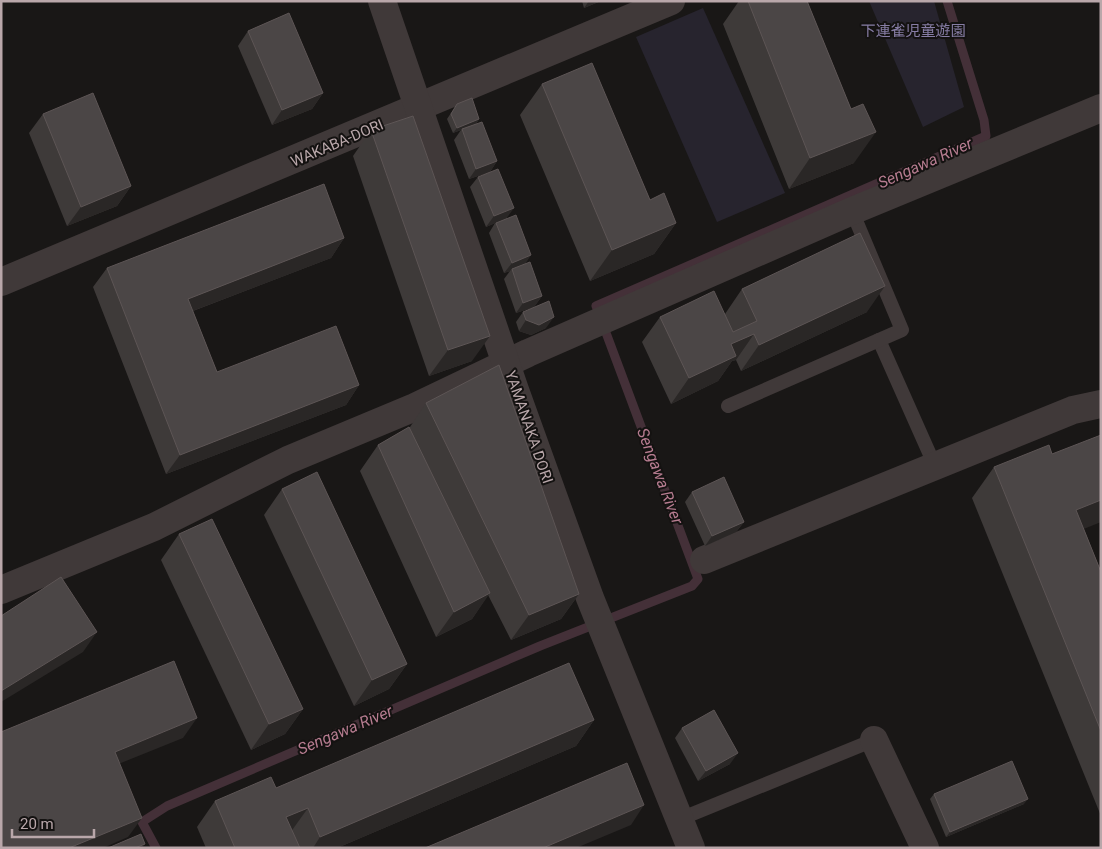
<svg xmlns="http://www.w3.org/2000/svg" width="1102" height="849" font-family="Roboto,'Noto Sans JP',sans-serif">
	<style>
		.green { fill: #27242e }
		.lines { fill: none; stroke-linecap: round; stroke-linejoin: round }
		.stream { stroke: #443038; stroke-width: 9 }
		.service { stroke: #403939; stroke-width: 14 }
		.minor { stroke: #403939; stroke-width: 28 }
		.tertiary { stroke: #403939; stroke-width: 28 }
		.wall { fill: #3e3a39 }
		.shaded-wall { fill: #2a2726 }
		.building { fill: #4b4646; stroke: #5d5555 }
		.labels { text-anchor: middle; dominant-baseline: central; stroke-width: 4; stroke-linejoin: round; paint-order: stroke }
		.park-label { font-size: 15px; fill: #877da5; stroke: #141211 }
		.street-label { font-size: 15px; fill: #b9a7aa; stroke: #141211 }
		.water-label { font-size: 16px; font-style: italic; fill: #b67c90; stroke: #141211 }
	</style>
	<rect width="100%" height="100%" fill="#191716"/>
	<!-- green -->
	<g class="green">
		<path d="M869 1H934L964 107 923 127Z"/>
		<path d="M703 8 785 193 717 222 636 37Z"/>
	</g>
	<g class="lines">
		<!-- stream -->
		<path class="stream" d="M156 848 142 822 167 806 540 646 692 586 698 579 596 306 986 136 984 120 947 1"/>
		<!-- service -->
		<g class="service">
			<path d="M879 340 935 466"/>
			<path d="M728 406 902 330 852 211"/>
			<path d="M680 819 874 740"/>
		</g>
		<!-- minor -->
		<g class="minor">
			<path d="M1 282 671 1"/>
			<path d="M704 560 1073 410 1101 404"/>
			<path d="M1 590 154 527 288 460 415 407 528 353 852 211 1101 108"/>
			<path d="M874 740 925 848"/>
		</g>
		<!-- tertiary -->
		<path class="tertiary" d="M382 1 515 390 590 598 691 848"/>
	</g>
	<!-- wall -->
	<g class="wall">
		<path d="M582 1H601L584 8Z"/>
		<path d="M739 1H807L851 109 854 163 789 189 723 24Z"/>
		<path d="M248 31 323 93 312 109 272 125 238 46Z"/>
		<path d="M542 84 650 200 676 223 654 254 590 281 520 115Z"/>
		<path d="M457 104 479 119 476 124 497 161 490 172 469 179 454 140 461 130 453 133 447 119Z"/>
		<path d="M43 114 131 186 117 206 67 226 29 133Z"/>
		<path d="M371 130 472 361 429 376 353 156Z"/>
		<path d="M478 177 507 218 525 264 542 296 534 307 516 313 504 279 510 271 504 273 489 233 495 223 486 227 470 187Z"/>
		<path d="M344 238 331 258 193 311 217 372 359 385 346 405 166 474 93 287 107 268Z"/>
		<path d="M742 289 867 312 741 371 736 360 732 361 718 381 671 404 642 342 660 317 725 314Z"/>
		<path d="M523 312 546 328 531 335 519 331 516 322Z"/>
		<path d="M426 403 579 594 561 619 511 640 488 595 472 619 436 637 360 471 378 445 410 427Z"/>
		<path d="M994 467 1084 529 1101 572V816L972 498Z"/>
		<path d="M282 489 407 664 389 689 354 706 264 515Z"/>
		<path d="M692 492 744 522 736 532 705 546 685 502Z"/>
		<path d="M179 534 303 709 285 734 251 750 161 560Z"/>
		<path d="M594 720 576 746 337 848H206L197 827 215 801Z"/>
		<path d="M682 728 730 764 698 781 675 738Z"/>
		<path d="M934 794 1024 804 946 837 930 799Z"/>
	</g>
	<!-- shaded-wall -->
	<g class="shaded-wall">
		<path d="M589 1H601L584 8Z"/>
		<path d="M323 93 312 109 272 125 282 110Z"/>
		<path d="M479 119 476 124 453 133 457 128Z"/>
		<path d="M876 132 854 163 789 189 810 158Z"/>
		<path d="M497 161 490 172 469 179 476 169Z"/>
		<path d="M131 186 117 206 67 226 81 207Z"/>
		<path d="M514 208 506 219 486 227 494 216Z"/>
		<path d="M676 223 654 254 590 281 612 250Z"/>
		<path d="M344 238 331 258 174 318 188 299Z"/>
		<path d="M531 255 524 266 512 269 510 271 504 273 512 263Z"/>
		<path d="M885 286 867 312 741 371 759 345Z"/>
		<path d="M542 296 534 307 516 313 523 303Z"/>
		<path d="M554 317 546 328 531 335 519 331 526 320Z"/>
		<path d="M754 334 736 360 732 361 718 381 671 404 689 378 731 344Z"/>
		<path d="M490 336 472 361 429 376 448 350Z"/>
		<path d="M359 385 346 405 166 474 180 455Z"/>
		<path d="M1101 500V522L1054 541 1076 510Z"/>
		<path d="M744 522 736 532 705 546 712 536Z"/>
		<path d="M490 593 472 619 436 637 454 612Z"/>
		<path d="M579 594 561 619 511 640 529 615Z"/>
		<path d="M97 632 83 652 1 702V691Z"/>
		<path d="M407 664 389 689 354 706 372 680Z"/>
		<path d="M303 709 285 734 251 750 269 724Z"/>
		<path d="M197 718 183 738 101 771 115 752Z"/>
		<path d="M594 720 576 746 337 848H313L320 837Z"/>
		<path d="M738 753 730 764 698 781 706 771Z"/>
		<path d="M1028 799 1024 804 946 837 950 832Z"/>
		<path d="M644 805 631 825 576 848H543Z"/>
		<path d="M308 808 290 833 286 817Z"/>
		<path d="M142 818 128 837 103 848H69Z"/>
		<path d="M145 844 142 848H135Z"/>
	</g>
	<!-- building -->
	<g class="building">
		<path d="M748 1H807L851 109 863 104 876 132 810 158Z"/>
		<path d="M289 13 323 93 282 110 248 31Z"/>
		<path d="M592 63 650 200 664 193 676 223 612 250 542 84Z"/>
		<path d="M93 93 131 186 81 207 43 114Z"/>
		<path d="M472 98 479 119 457 128 451 114 457 104Z"/>
		<path d="M413 116 490 336 448 350 371 130Z"/>
		<path d="M482 122 497 161 476 169 462 129Z"/>
		<path d="M498 169 514 208 494 216 478 177Z"/>
		<path d="M324 184 344 238 188 299 217 372 336 326 359 385 180 455 107 268Z"/>
		<path d="M516 215 531 255 512 263 496 223Z"/>
		<path d="M860 233 885 286 759 345 754 334 731 344 736 356 689 378 660 317 714 291 733 332 757 321 742 289Z"/>
		<path d="M530 262 542 296 523 303 512 269Z"/>
		<path d="M549 301 554 317 539 325 526 320 523 312Z"/>
		<path d="M499 365 579 594 529 615 426 403Z"/>
		<path d="M409 427 490 593 454 612 378 445Z"/>
		<path d="M1101 435V500L1076 510 1101 572V731L994 467 1049 445 1052 454Z"/>
		<path d="M317 472 407 664 372 680 282 489Z"/>
		<path d="M724 477 744 522 712 536 692 492Z"/>
		<path d="M212 519 303 709 269 724 179 534Z"/>
		<path d="M61 577 97 632 1 691V616Z"/>
		<path d="M174 661 197 718 115 752 142 818 69 848H1V732Z"/>
		<path d="M569 663 594 720 320 837 308 808 286 817 300 848H235L215 801 271 777 276 788Z"/>
		<path d="M714 710 738 753 706 771 682 728Z"/>
		<path d="M1012 761 1028 799 950 832 934 794Z"/>
		<path d="M627 763 644 805 543 848H425Z"/>
		<path d="M141 834 145 844 135 848H108Z"/>
	</g>
	<g class="labels">
		<!-- park labels -->
		<g class="park-label">
			<text x="913" y="31">下連雀児童遊園</text>
		</g>
		<!-- street labels -->
		<g class="street-label">
			<text transform="translate(337 143) rotate(-23)">WAKABA-DORI</text>
			<text transform="translate(529 427) rotate(71)">YAMANAKA DORI</text>
		</g>
		<!-- water labels -->
		<g class="water-label">
			<text transform="translate(925 163) rotate(-24)">Sengawa River</text>
			<text transform="translate(660 476) rotate(69)">Sengawa River</text>
			<text transform="translate(345 730) rotate(-23)">Sengawa River</text>
		</g>
	</g>
	<!-- border -->
	<rect width="1102" height="849" fill="none" stroke="#b9a7aa" stroke-width="5"/>
	<!-- scale -->
	<path d="M12 829v8h82v-8" fill="none" stroke="#b9a7aa" stroke-width="2.5"/>
	<text x="20" y="829" font-size="15" fill="#b9a7aa" stroke="#141211" stroke-width="4" paint-order="stroke">20 m</text>
</svg>
